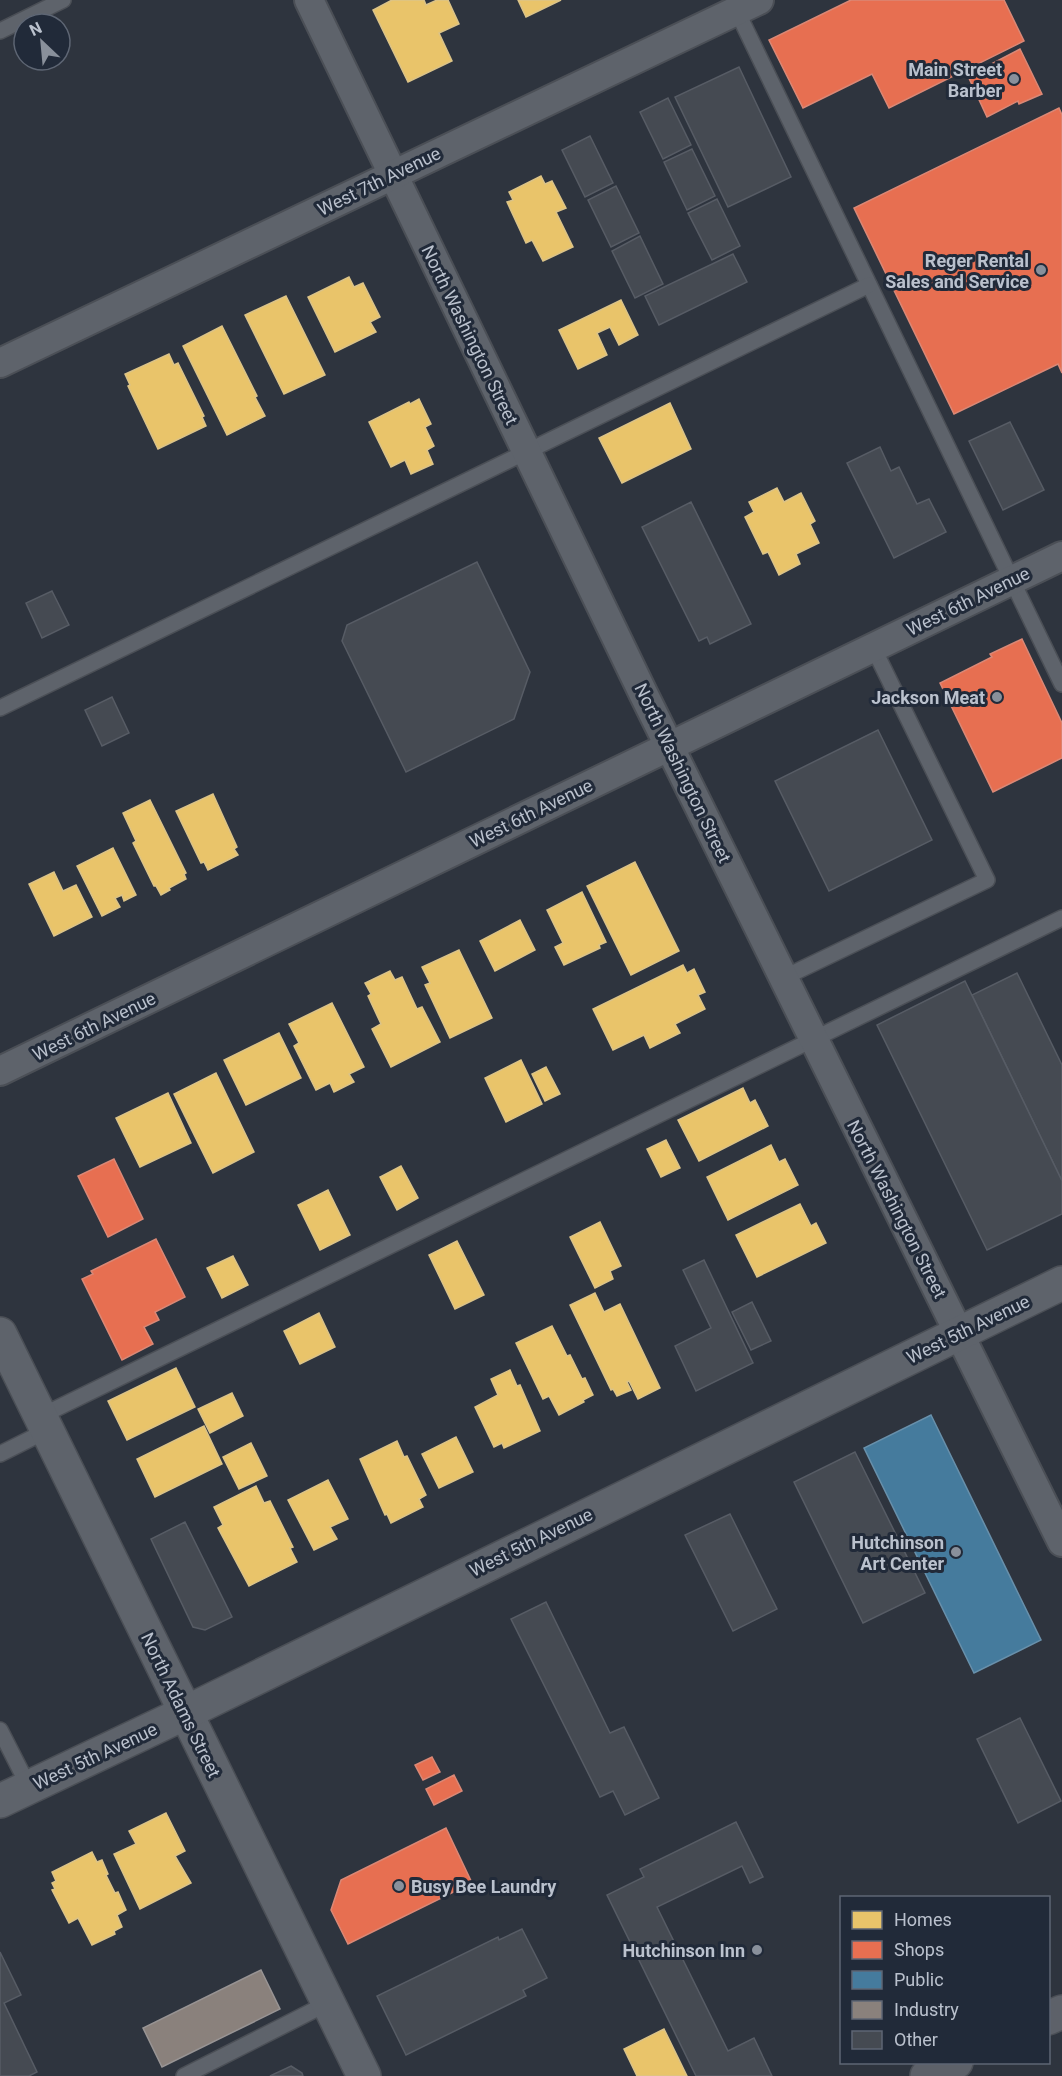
<svg xmlns="http://www.w3.org/2000/svg" width="1062" height="2076" font-family="Roboto,sans-serif">
	<style>
		.homes { fill: #e9c46a; stroke: #dbc388; stroke-width: 1.5 }
		.shops { fill: #e76f51; stroke: #da8876; stroke-width: 1.5 }
		.public { fill: #457b9d; stroke: #6890ab; stroke-width: 1.5 }
		.industry { fill: #8a817c; stroke: #989494; stroke-width: 1.5 }
		.building { fill: #454a52; stroke: #575c65; stroke-width: 1.5 }
		.lines { fill: none; stroke-linecap: round; stroke-linejoin: round }
		.service-casing { stroke: #4b4f56; stroke-width: 18 }
		.minor-casing { stroke: #4b4f56; stroke-width: 32 }
		.tertiary-casing { stroke: #4b4f56; stroke-width: 36 }
		.secondary-casing { stroke: #4b4f56; stroke-width: 36 }
		.service { stroke: #5e636b; stroke-width: 15 }
		.minor { stroke: #5e636b; stroke-width: 28 }
		.tertiary { stroke: #5e636b; stroke-width: 33 }
		.secondary { stroke: #5d6169; stroke-width: 33 }
		.poi-dot { fill: #89909b; stroke: #212a39; stroke-width: 2 }
		.labels { text-anchor: middle; dominant-baseline: central; stroke-width: 6; stroke-linejoin: round; paint-order: stroke }
		.poi-label { font-size: 18px; font-weight: bold; fill: #bac1cd; stroke: #212a39; text-anchor: end }
		.street-label { font-size: 18px; fill: #bac1cd; stroke: #212a39 }
	</style>
	<rect width="100%" height="100%" fill="#2e343e"/>
	<!-- homes -->
	<g class="homes">
		<path d="M392 0H424L426 5 437 0H448L459 24 439 33 452 61 408 82 373 10Z"/>
		<path d="M518 0H561L526 17Z"/>
		<path d="M541 176 545 184 552 181 566 208 556 212 573 247 543 261 532 240 526 243 507 202 513 200 509 192Z"/>
		<path d="M349 277 354 287 363 283 380 317 370 322 376 332 335 352 308 297Z"/>
		<path d="M286 296 325 375 284 394 245 315Z"/>
		<path d="M621 300 638 335 619 345 610 327 597 333 607 355 578 369 559 330Z"/>
		<path d="M222 326 257 396 255 397 265 416 227 435 183 346Z"/>
		<path d="M169 354 174 365 178 363 204 416 202 417 206 426 158 449 128 386 130 385 125 374Z"/>
		<path d="M419 399 431 424 425 427 434 446 427 450 433 464 411 474 405 460 391 467 369 422 409 402 410 404Z"/>
		<path d="M670 403 691 449 622 483 599 438Z"/>
		<path d="M777 488 784 502 801 493 815 521 810 524 819 543 796 554 800 564 779 575 768 552 763 554 745 517 754 512 749 502Z"/>
		<path d="M213 794 237 847 234 849 238 855 208 870 204 862 201 863 176 811Z"/>
		<path d="M150 800 186 873 184 874 186 879 169 888 170 890 161 895 156 886H154L133 843 136 841 123 813Z"/>
		<path d="M113 848 136 895 124 901 122 895 115 898 120 907 102 916 77 866Z"/>
		<path d="M635 862 679 951 631 975 587 886Z"/>
		<path d="M54 872 63 891 76 885 92 917 54 936 29 884Z"/>
		<path d="M582 892 606 942 599 945 600 948 564 965 555 947 563 943 547 910Z"/>
		<path d="M520 920 535 950 495 971 480 941Z"/>
		<path d="M459 950 492 1018 450 1038 425 985 430 983 422 967Z"/>
		<path d="M683 965 687 973 694 969 705 992 698 995 705 1009 675 1024 680 1033 650 1048 644 1035 613 1050 593 1009Z"/>
		<path d="M390 971 395 980 402 977 417 1009 422 1007 440 1042 391 1067 372 1029 381 1024 368 996 371 994 365 983Z"/>
		<path d="M332 1003 364 1067 349 1074 354 1082 334 1092 330 1083 316 1090 294 1046 299 1043 289 1024Z"/>
		<path d="M279 1033 301 1078 246 1105 224 1060Z"/>
		<path d="M521 1060 542 1104 506 1122 485 1078Z"/>
		<path d="M546 1067 560 1094 545 1101 532 1074Z"/>
		<path d="M216 1073 254 1152 213 1173 174 1094Z"/>
		<path d="M743 1088 750 1103 755 1100 768 1126 699 1161 678 1120Z"/>
		<path d="M168 1093 191 1143 140 1167 116 1118Z"/>
		<path d="M666 1140 680 1168 661 1177 647 1149Z"/>
		<path d="M771 1145 779 1162 785 1159 798 1185 728 1220 707 1177Z"/>
		<path d="M401 1166 418 1198 397 1210 380 1177Z"/>
		<path d="M328 1190 350 1235 320 1250 298 1205Z"/>
		<path d="M800 1204 811 1226 816 1223 826 1243 757 1277 736 1235Z"/>
		<path d="M600 1222 621 1266 610 1271 613 1279 595 1288 570 1237Z"/>
		<path d="M457 1241 484 1295 455 1309 429 1255Z"/>
		<path d="M233 1256 248 1285 222 1298 207 1268Z"/>
		<path d="M595 1293 604 1312 620 1304 660 1388 638 1399 629 1381 627 1382 631 1390 617 1396 613 1389 611 1390 570 1305Z"/>
		<path d="M319 1313 335 1347 300 1364 284 1331Z"/>
		<path d="M552 1326 567 1356 570 1355 582 1379 585 1378 593 1395 583 1400 584 1402 559 1415 549 1396 543 1399 516 1343Z"/>
		<path d="M176 1368 195 1407 127 1440 108 1401Z"/>
		<path d="M510 1370 517 1386 520 1385 540 1431 504 1448 502 1443 494 1447 475 1407 498 1395 491 1379Z"/>
		<path d="M232 1393 243 1416 210 1433 198 1409Z"/>
		<path d="M204 1426 222 1464 155 1497 137 1459Z"/>
		<path d="M456 1437 473 1472 439 1488 422 1454Z"/>
		<path d="M397 1441 404 1457 407 1456 426 1495 419 1499 423 1507 391 1523 387 1514 385 1515 360 1459Z"/>
		<path d="M251 1443 267 1476 239 1489 223 1457Z"/>
		<path d="M328 1480 348 1519 330 1527 337 1539 314 1550 288 1500Z"/>
		<path d="M256 1486 264 1503 270 1501 293 1547 290 1548 297 1562 249 1586 218 1528 223 1525 214 1507Z"/>
		<path d="M166 1813 185 1851 175 1856 191 1883 140 1909 114 1854 136 1844 129 1831Z"/>
		<path d="M92 1852 97 1862 102 1860 108 1874 106 1875 115 1893 118 1892 126 1910 117 1915 122 1927 114 1931 115 1934 92 1945 78 1918 69 1923 52 1890 55 1889 52 1883 56 1881 52 1872Z"/>
		<path d="M664 2029 687 2076H637L624 2049Z"/>
	</g>
	<!-- shops -->
	<g class="shops">
		<path d="M851 0H1004L1024 41 889 108 872 74 803 108 769 40Z"/>
		<path d="M1020 49 1042 94 1019 104 1018 101 987 117 968 76Z"/>
		<path d="M1059 108 1062 115V373L1058 364 954 414 854 208Z"/>
		<path d="M1022 639 1062 723V758L993 792 940 683 992 657 990 654Z"/>
		<path d="M114 1159 143 1219 108 1237 78 1176Z"/>
		<path d="M156 1239 185 1297 155 1312 159 1320 144 1327 153 1344 122 1360 82 1279 93 1274 91 1271Z"/>
		<path d="M432 1757 440 1772 423 1780 415 1765Z"/>
		<path d="M454 1775 462 1791 434 1805 426 1789Z"/>
		<path d="M446 1828 472 1883 348 1944 331 1910 341 1880Z"/>
	</g>
	<!-- public -->
	<path class="public" d="M931 1415 1041 1640 974 1673 864 1448Z"/>
	<!-- industry -->
	<path class="industry" d="M261 1970 280 2009 162 2067 143 2028Z"/>
	<!-- building -->
	<g class="building">
		<path d="M739 67 791 177 728 207 675 97Z"/>
		<path d="M668 98 691 145 663 159 640 112Z"/>
		<path d="M590 136 613 183 585 197 562 150Z"/>
		<path d="M692 149 715 196 687 210 664 162Z"/>
		<path d="M616 186 639 233 611 247 588 200Z"/>
		<path d="M717 199 740 246 712 260 688 213Z"/>
		<path d="M640 236 663 284 635 298 612 251Z"/>
		<path d="M733 254 747 282 659 325 645 296Z"/>
		<path d="M1010 422 1044 490 1003 510 969 441Z"/>
		<path d="M880 447 891 471 899 467 917 504 929 499 946 532 894 558 847 463Z"/>
		<path d="M691 502 751 624 710 644 707 637 699 641 642 527Z"/>
		<path d="M477 562 530 672 514 719 406 772 342 641 347 625Z"/>
		<path d="M52 591 69 625 42 638 26 603Z"/>
		<path d="M112 697 129 733 102 746 85 710Z"/>
		<path d="M878 730 932 840 829 891 775 781Z"/>
		<path d="M1017 973 1062 1065V1181L972 995Z"/>
		<path d="M965 981 1062 1181V1214L987 1250 877 1025Z"/>
		<path d="M704 1260 753 1363 696 1391 675 1346 711 1328 683 1270Z"/>
		<path d="M752 1302 771 1341 751 1350 732 1312Z"/>
		<path d="M855 1452 925 1593 863 1623 794 1482Z"/>
		<path d="M730 1514 777 1609 733 1631 685 1535Z"/>
		<path d="M185 1522 232 1617 205 1630 193 1627 151 1539Z"/>
		<path d="M546 1602 610 1733 624 1727 659 1798 625 1815 613 1791 600 1797 511 1619Z"/>
		<path d="M1020 1718 1061 1801 1018 1823 977 1739Z"/>
		<path d="M736 1822 763 1877 750 1883 742 1866 657 1907 728 2051 754 2038 772 2076H696L607 1895 644 1877 640 1869Z"/>
		<path d="M522 1929 547 1978 523 1990 526 1996 406 2055 377 1996 498 1937 499 1940Z"/>
		<path d="M0 1952 21 1995 4 2003 37 2072 29 2076H0Z"/>
		<path d="M291 2066 302 2073 303 2076H270Z"/>
	</g>
	<g class="lines">
		<!-- service casing -->
		<g class="service-casing">
			<g id="service">
				<path d="M734 5 1062 684"/>
				<path d="M0 31 63 0"/>
				<path d="M0 708 869 285"/>
				<path d="M783 978 987 880 873 647"/>
				<path d="M41 1416 1062 918"/>
				<path d="M0 1454 48 1430"/>
				<path d="M0 1730 29 1787"/>
				<path d="M184 2076 328 2003"/>
			</g>
		</g>
		<!-- minor casing -->
		<g class="minor-casing">
			<g id="minor">
				<path d="M309 0 643 693 1062 1542"/>
				<path d="M0 363 759 0"/>
				<path d="M0 1071 1062 556"/>
			</g>
		</g>
		<!-- tertiary casing -->
		<g class="tertiary-casing">
			<g id="tertiary">
				<path d="M0 1334 364 2076"/>
				<path d="M0 1801 185 1713 1062 1283"/>
			</g>
		</g>
		<!-- secondary casing -->
		<g class="secondary-casing">
			<g id="secondary">
				<path d="M1048 2018 1062 2012"/>
				<path d="M927 2076 956 2062"/>
			</g>
		</g>
		<!-- service -->
		<use href="#service" class="service"/>
		<!-- minor -->
		<use href="#minor" class="minor"/>
		<!-- tertiary -->
		<use href="#tertiary" class="tertiary"/>
		<!-- secondary -->
		<use href="#secondary" class="secondary"/>
	</g>
	<!-- markers -->
	<g class="poi-dot">
		<circle cx="1014" cy="79" r="6"/>
		<circle cx="1041" cy="270" r="6"/>
		<circle cx="997" cy="697" r="6"/>
		<circle cx="956" cy="1552" r="6"/>
		<circle cx="399" cy="1886" r="6"/>
		<circle cx="757" cy="1950" r="6"/>
	</g>
	<g class="labels">
		<!-- poi labels -->
		<g class="poi-label">
			<text x="1002" y="69">Main Street<tspan x="1002" dy="21">Barber</tspan></text>
			<text x="1029" y="260">Reger Rental<tspan x="1029" dy="21">Sales and Service</tspan></text>
			<text x="985" y="697">Jackson Meat</text>
			<text x="944" y="1542">Hutchinson<tspan x="944" dy="21">Art Center</tspan></text>
			<text x="411" y="1886" text-anchor="start">Busy Bee Laundry</text>
			<text x="745" y="1950">Hutchinson Inn</text>
		</g>
		<!-- street labels -->
		<g class="street-label">
			<text transform="translate(379 181) rotate(-26)">West 7th Avenue</text>
			<text transform="translate(470 335) rotate(64)">North Washington Street</text>
			<text transform="translate(968 601) rotate(-26)">West 6th Avenue</text>
			<text transform="translate(683 773) rotate(64)">North Washington Street</text>
			<text transform="translate(531 813) rotate(-26)">West 6th Avenue</text>
			<text transform="translate(94 1026) rotate(-26)">West 6th Avenue</text>
			<text transform="translate(897 1209) rotate(63)">North Washington Street</text>
			<text transform="translate(968 1329) rotate(-26)">West 5th Avenue</text>
			<text transform="translate(531 1542) rotate(-26)">West 5th Avenue</text>
			<text transform="translate(181 1705) rotate(64)">North Adams Street</text>
			<text transform="translate(95 1756) rotate(-25)">West 5th Avenue</text>
		</g>
	</g>
	<!-- legend -->
	<rect x="840" y="1896" width="210" height="168" fill="#212a39" stroke="#5e6674" stroke-width="1.5"/>
	<rect x="852" y="1911" width="30" height="18" fill="#e9c46a" stroke="#5e6674" stroke-width="1.5"/>
	<text x="894" y="1926" font-size="18" fill="#bac1cd">Homes</text>
	<rect x="852" y="1941" width="30" height="18" fill="#e76f51" stroke="#5e6674" stroke-width="1.5"/>
	<text x="894" y="1956" font-size="18" fill="#bac1cd">Shops</text>
	<rect x="852" y="1971" width="30" height="18" fill="#457b9d" stroke="#5e6674" stroke-width="1.5"/>
	<text x="894" y="1986" font-size="18" fill="#bac1cd">Public</text>
	<rect x="852" y="2001" width="30" height="18" fill="#8a817c" stroke="#5e6674" stroke-width="1.5"/>
	<text x="894" y="2016" font-size="18" fill="#bac1cd">Industry</text>
	<rect x="852" y="2031" width="30" height="18" fill="#454a52" stroke="#5e6674" stroke-width="1.5"/>
	<text x="894" y="2046" font-size="18" fill="#bac1cd">Other</text>
	<!-- north arrow -->
	<g transform="translate(42 42) rotate(334)"><circle r="28" fill="#212a39" stroke="#5e6674" stroke-width="1.5"/>
	<path d="M0-4.5L10 22L0 15L-10 22Z" fill="#89909b"/>
	<text y="-9" font-size="16" font-weight="bold" text-anchor="middle" fill="#bac1cd">N</text>
	</g>
</svg>
